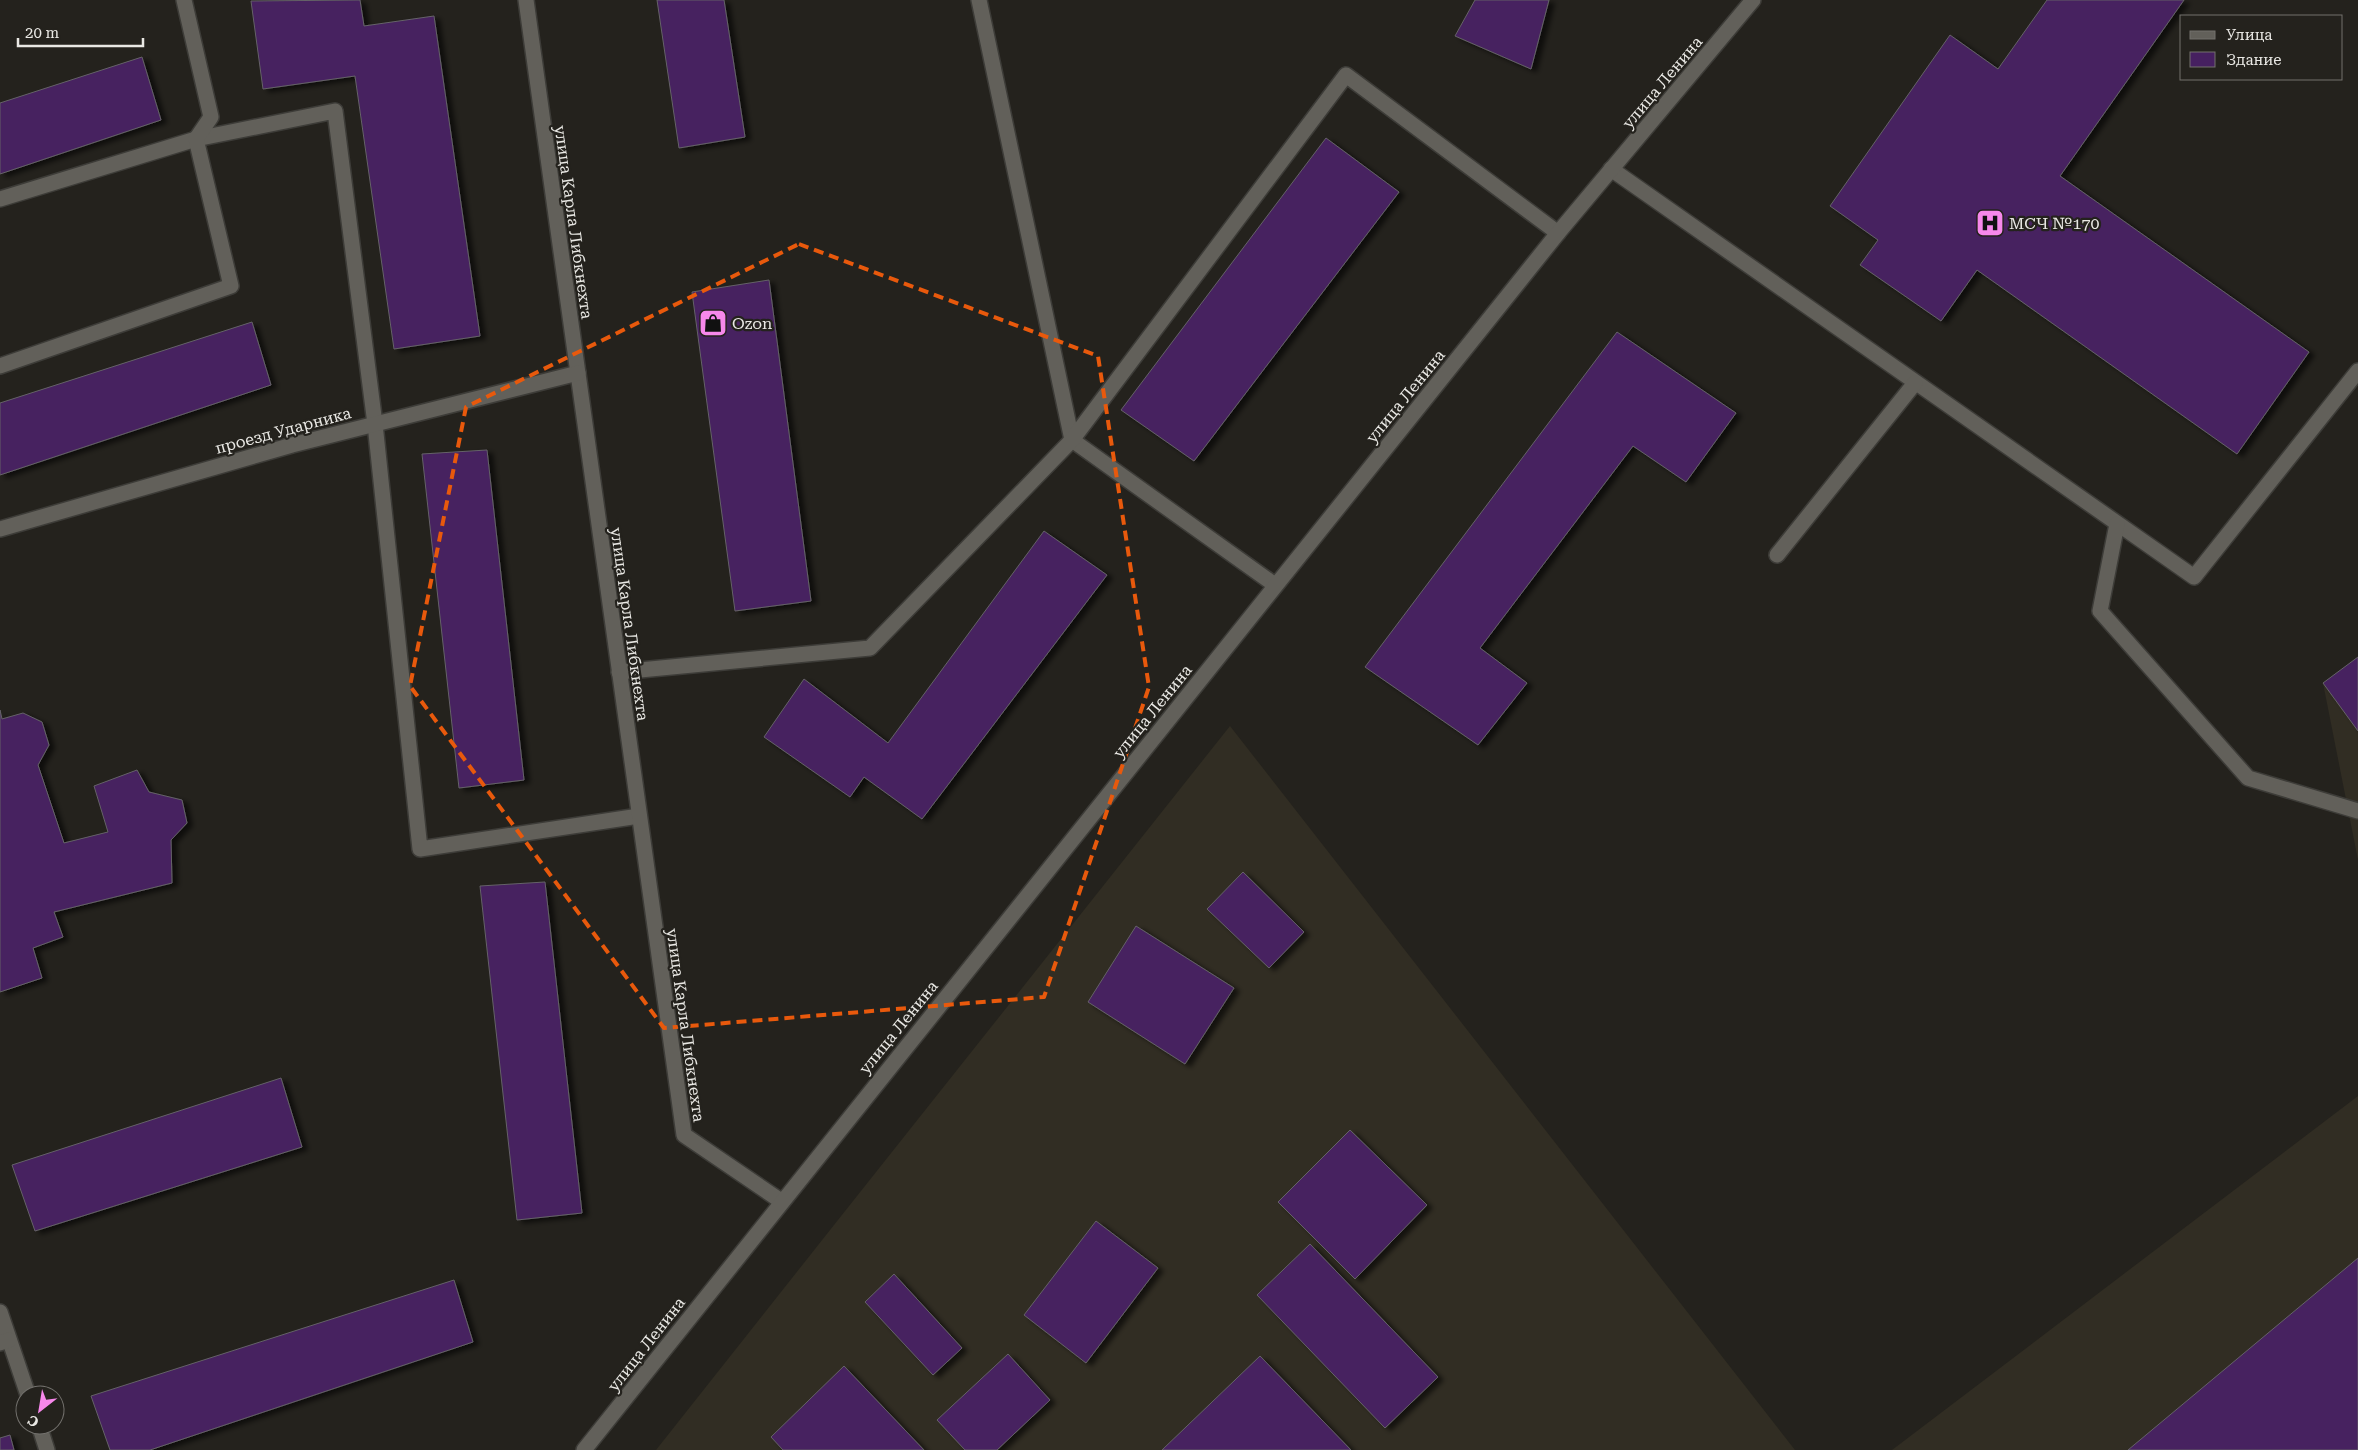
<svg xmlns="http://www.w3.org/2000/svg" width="2358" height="1450" viewBox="0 0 2358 1450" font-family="'Roboto Serif',serif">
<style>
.built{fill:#312d23}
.building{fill:#462060;stroke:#656268;filter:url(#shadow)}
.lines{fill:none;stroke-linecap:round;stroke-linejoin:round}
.lane-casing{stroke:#3d3c38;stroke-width:18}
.street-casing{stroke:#3d3c38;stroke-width:18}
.lane{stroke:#62605a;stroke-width:15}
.street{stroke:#62605a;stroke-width:15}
.marked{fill:none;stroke:#e8590c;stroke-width:4;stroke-dasharray:10 6;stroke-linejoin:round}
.labels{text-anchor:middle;stroke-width:4.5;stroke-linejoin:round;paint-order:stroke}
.street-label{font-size:16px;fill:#e9e8e4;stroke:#24221d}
.poi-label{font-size:16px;fill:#e9e8e4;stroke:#24221d;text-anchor:start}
</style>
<defs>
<filter id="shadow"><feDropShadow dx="5.5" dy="3" stdDeviation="2.5" flood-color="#0009"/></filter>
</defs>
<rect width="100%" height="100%" fill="#24221d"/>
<g class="built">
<polygon points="2358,657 2358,860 2323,683"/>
<polygon points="1230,726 1795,1450 656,1450 834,1225"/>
<polygon points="2358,1096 2358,1450 1892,1450"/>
</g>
<g class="building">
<polygon points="360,0 364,26 434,16 480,336 394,349 355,76 263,89 251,1"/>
<polygon points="657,0 724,0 745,137 679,148"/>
<polygon points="1475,0 1549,0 1531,69 1455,36"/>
<polygon points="2047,0 2184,0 2060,176 2309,352 2237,454 1977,270 1941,321 1860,265 1878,240 1830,206 1950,35 1998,69"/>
<polygon points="142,57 161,120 0,174 0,103"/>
<polygon points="1326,138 1399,192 1194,461 1121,410"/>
<polygon points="769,280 811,601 735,611 692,292"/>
<polygon points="252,322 271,385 0,475 0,403"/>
<polygon points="1617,332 1736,413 1686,482 1633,446 1480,648 1527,683 1478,745 1365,667"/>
<polygon points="487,450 524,780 459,788 422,454"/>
<polygon points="1044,531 1107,575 922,819 864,777 850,797 764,737 804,679 888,743"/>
<polygon points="2358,657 2358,731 2323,683"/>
<polygon points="0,710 2,719 23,713 42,722 49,745 38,765 64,843 108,832 94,786 137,770 149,792 182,800 187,823 171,840 172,883 54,912 63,937 33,948 42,978 0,992"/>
<polygon points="1243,872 1304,932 1269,968 1207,909"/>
<polygon points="545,882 582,1213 517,1220 480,886"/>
<polygon points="1136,926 1234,988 1185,1064 1088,1002"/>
<polygon points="281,1078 302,1147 35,1231 12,1165"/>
<polygon points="1350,1130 1427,1205 1355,1279 1278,1202"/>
<polygon points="1096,1221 1158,1268 1086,1363 1024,1315"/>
<polygon points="1310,1244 1438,1377 1385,1428 1257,1295"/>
<polygon points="2358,1258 2358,1450 2128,1450"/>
<polygon points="894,1274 962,1348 933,1375 865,1302"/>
<polygon points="454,1280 473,1342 150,1450 110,1450 91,1396"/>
<polygon points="1008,1354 1050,1400 997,1450 965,1450 937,1420"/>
<polygon points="1260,1356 1351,1450 1162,1450"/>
<polygon points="844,1366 924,1450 783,1450 771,1437"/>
<polygon points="10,1435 14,1450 0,1450 0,1438"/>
</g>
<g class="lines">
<defs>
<g id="lane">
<polyline points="979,0 1072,440 1275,585"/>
<polyline points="1611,169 2194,577 2358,371"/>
<polyline points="0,199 196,139 335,111 375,424 420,849 639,816"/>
<polyline points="0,366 231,286 196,139 211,117 184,0"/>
<polyline points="2117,524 2100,611 2248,778 2358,811"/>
<polyline points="1777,555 1915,383"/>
<polyline points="619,672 870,648 1072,440 1346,75 1558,233"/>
<polyline points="0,1312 28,1395"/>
<polyline points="39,1425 47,1450"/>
</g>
<g id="street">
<polyline points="526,0 684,1135 781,1201"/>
<polyline points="0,529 292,445 578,373"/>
<polyline points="0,1343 9,1340"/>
<polyline points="584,1450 1558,233 1753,0"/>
</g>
</defs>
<use href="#lane" class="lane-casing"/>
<use href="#street" class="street-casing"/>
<use href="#lane" class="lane"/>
<use href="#street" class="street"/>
</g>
<path class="marked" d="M 799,244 L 1098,356 L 1149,687 L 1044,997 L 664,1028 L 410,686 L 466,407 Z"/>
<defs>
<symbol id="hospital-square" viewBox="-11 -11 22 22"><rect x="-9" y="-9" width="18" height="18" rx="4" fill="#f788eb" stroke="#24221d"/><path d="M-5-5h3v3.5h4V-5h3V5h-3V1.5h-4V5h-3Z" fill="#111"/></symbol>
<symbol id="shop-square" viewBox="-11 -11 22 22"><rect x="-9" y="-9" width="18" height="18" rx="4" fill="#f788eb" stroke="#24221d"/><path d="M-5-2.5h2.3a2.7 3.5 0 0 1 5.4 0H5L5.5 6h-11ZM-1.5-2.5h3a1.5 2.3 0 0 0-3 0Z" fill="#111"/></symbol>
</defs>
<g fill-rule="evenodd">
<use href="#hospital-square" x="1974" y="207" width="32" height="32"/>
<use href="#shop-square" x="697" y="307" width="32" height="32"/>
</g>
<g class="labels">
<g class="street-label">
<text transform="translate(1662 82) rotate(-50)" y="6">улица Ленина</text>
<text transform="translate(574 222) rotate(82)" y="6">улица Карла Либкнехта</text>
<text transform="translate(1405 396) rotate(-51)" y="6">улица Ленина</text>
<text transform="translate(283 430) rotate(-15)" y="6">проезд Ударника</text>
<text transform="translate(630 624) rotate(82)" y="6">улица Карла Либкнехта</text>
<text transform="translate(1152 711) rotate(-51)" y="6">улица Ленина</text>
<text transform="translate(686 1025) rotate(82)" y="6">улица Карла Либкнехта</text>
<text transform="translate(898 1027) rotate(-51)" y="6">улица Ленина</text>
<text transform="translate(646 1344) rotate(-52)" y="6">улица Ленина</text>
</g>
<g class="poi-label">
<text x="2009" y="229">МСЧ №170</text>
<text x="732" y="329">Ozon</text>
</g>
</g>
<rect x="2180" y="15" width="162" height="65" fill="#24221d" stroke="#73716d"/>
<rect x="2190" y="31" width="25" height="8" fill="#62605a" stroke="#73716d"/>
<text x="2226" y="40" font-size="15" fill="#e9e8e4">Улица</text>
<rect x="2190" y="52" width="25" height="15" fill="#462060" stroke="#73716d"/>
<text x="2226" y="65" font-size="15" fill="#e9e8e4">Здание</text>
<g transform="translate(40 1410) rotate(211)"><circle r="24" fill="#24221d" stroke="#73716d"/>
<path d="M0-4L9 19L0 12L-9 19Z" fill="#f788eb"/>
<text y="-8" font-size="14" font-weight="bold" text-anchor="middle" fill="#e9e8e4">С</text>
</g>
<path d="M18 38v8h125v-8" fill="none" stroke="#e9e8e4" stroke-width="2.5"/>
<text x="25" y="38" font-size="15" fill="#e9e8e4" stroke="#24221d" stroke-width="4" paint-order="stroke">20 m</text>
</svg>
